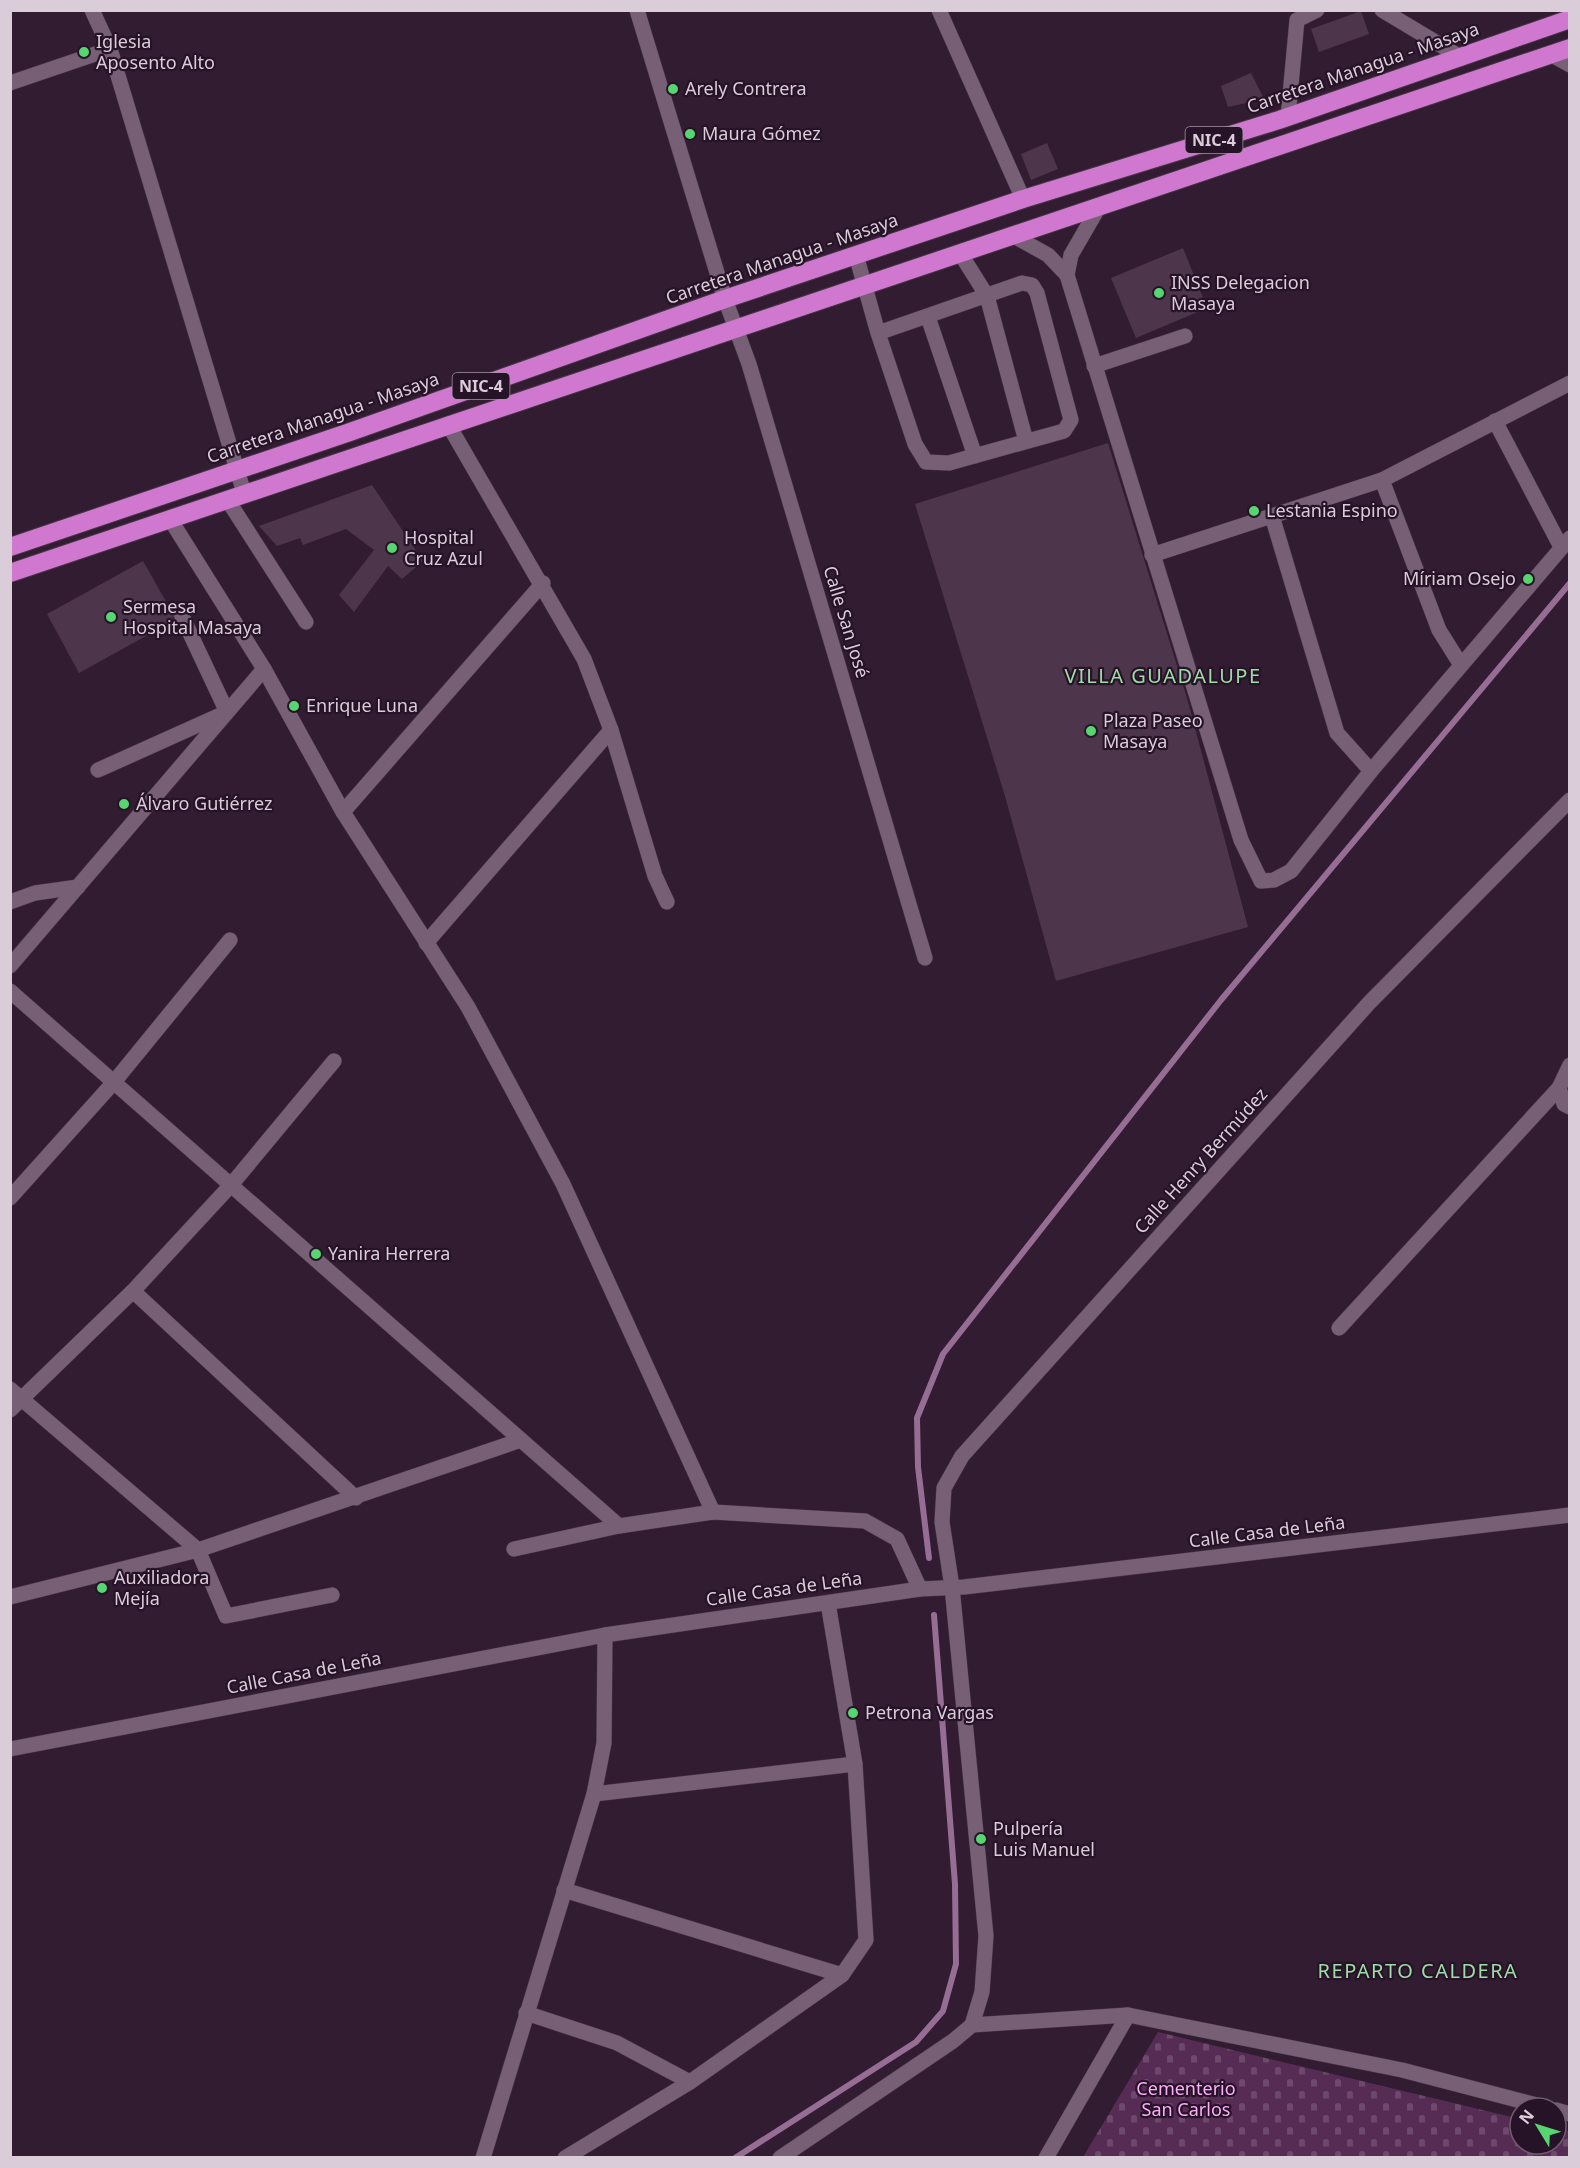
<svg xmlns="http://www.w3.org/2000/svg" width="1580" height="2168" viewBox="0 0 1580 2168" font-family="'Noto Sans',sans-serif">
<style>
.cemetery{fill:url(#cemetery-stones)}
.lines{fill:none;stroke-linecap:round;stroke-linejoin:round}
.stream{stroke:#956d95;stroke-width:6}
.building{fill:#4d364c}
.minor-casing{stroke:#473646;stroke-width:16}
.highway-casing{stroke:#473646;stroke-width:20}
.minor{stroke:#775f76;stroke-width:15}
.highway{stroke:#d078cf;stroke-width:18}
.poi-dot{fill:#57d570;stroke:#271327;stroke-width:2}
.labels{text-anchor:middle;stroke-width:4.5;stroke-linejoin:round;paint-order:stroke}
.shield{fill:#271327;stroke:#a494a4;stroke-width:1.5}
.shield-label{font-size:16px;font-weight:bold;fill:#daccd9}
.poi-label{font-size:18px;fill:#daccd9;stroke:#271327;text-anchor:start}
.street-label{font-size:18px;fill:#daccd9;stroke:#271327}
.park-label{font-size:18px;fill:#fbadf9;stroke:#271327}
.neighbourhood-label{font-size:20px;letter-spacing:1.5px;fill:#9ddca4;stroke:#271327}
</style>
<defs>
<pattern id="cemetery-stones" width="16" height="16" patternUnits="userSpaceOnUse" patternTransform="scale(1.5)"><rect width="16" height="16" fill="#562c55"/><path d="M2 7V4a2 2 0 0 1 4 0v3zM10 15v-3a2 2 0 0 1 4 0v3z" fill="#6e496d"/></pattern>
</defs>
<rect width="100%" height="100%" fill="#311c31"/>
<polygon class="cemetery" points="1158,2032 1520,2119 1520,2144 1556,2144 1556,2127 1569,2131 1569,2157 1083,2157"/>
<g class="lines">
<g class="stream">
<polyline points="929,1558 918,1467 917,1418 943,1354 1221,1000 1570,583"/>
<polyline points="735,2158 916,2042 943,2011 956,1964 955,1884 934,1615"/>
</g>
</g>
<g class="building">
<polygon points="1361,11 1369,34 1319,52 1311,29"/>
<polygon points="1251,73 1264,99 1228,107 1221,86"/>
<polygon points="1047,143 1058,169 1031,180 1021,154"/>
<polygon points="1183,248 1207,308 1136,338 1111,278"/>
<polygon points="1108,443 1187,698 1248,927 1056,981 1005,796 915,504"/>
<polygon points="372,485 423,561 402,579 388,566 354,612 339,595 374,550 346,529 303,545 300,538 277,546 259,526"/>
<polygon points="143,561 172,612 173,621 79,673 47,614"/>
</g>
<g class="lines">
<defs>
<g id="minor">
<polyline points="92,10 110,49 244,493"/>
<polyline points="637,10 725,299 749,364 925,958"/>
<polyline points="939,10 1023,199"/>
<polyline points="1382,10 1462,58"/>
<polyline points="1550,54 1570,65"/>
<polyline points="10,83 110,49"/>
<polyline points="1288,117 1297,20 1317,10"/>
<polyline points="1012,235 1048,255 1067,275 1241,840 1261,881 1274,880 1291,871 1371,771 1570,538"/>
<polyline points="960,253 987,296 1026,441"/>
<polyline points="856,255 878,333 915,444 926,462 949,463 1064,431 1071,420 1037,293 1032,285 1022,283 878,333"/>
<polyline points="1067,275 1071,255 1100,205"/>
<polyline points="928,317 975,456"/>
<polyline points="1094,366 1185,336"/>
<polyline points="1495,421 1561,547"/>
<polyline points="448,424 584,659 611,730 655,876 667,902"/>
<polyline points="1382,480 1439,630 1461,665"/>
<polyline points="227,499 306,622"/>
<polyline points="1272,516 1337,733 1371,771"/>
<polyline points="170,519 264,669 343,812 468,1007 563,1184 713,1512"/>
<polyline points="1152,555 1382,480 1570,383"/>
<polyline points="98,770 227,712 181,614"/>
<polyline points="343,812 543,583"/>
<polyline points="10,902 35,893 78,887"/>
<polyline points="426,943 611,730"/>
<polyline points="10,966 264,669"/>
<polyline points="10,991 619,1526"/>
<polyline points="1570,1065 1559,1088 1564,1104 1570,1107"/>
<polyline points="10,1198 114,1082 230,940"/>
<polyline points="133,1291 356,1498"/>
<polyline points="1339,1328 1559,1088"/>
<polyline points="10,1389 198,1550 226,1616 332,1595"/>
<polyline points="10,1410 133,1291 231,1185 334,1061"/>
<polyline points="514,1549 619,1526 713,1512 865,1521 897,1539 920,1589"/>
<polyline points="10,1597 198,1550 521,1440"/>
<polyline points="10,1749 605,1635 920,1589 964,1587 1570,1515"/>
<polyline points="594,1794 855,1764"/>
<polyline points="564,1890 842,1975"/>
<polyline points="526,2013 617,2043 690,2082"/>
<polyline points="1128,2015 1402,2070 1548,2108"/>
<polyline points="972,2025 1128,2015 1046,2158"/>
<polyline points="1556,2110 1570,2114"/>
<polyline points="483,2158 594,1794 604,1743 605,1635"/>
<polyline points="565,2158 690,2082 842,1975 866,1940 855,1764 828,1603"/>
<polyline points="780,2158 953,2041 972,2025 982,1992 986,1936 952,1587 942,1522 944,1488 962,1456 1369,1003 1570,800"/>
</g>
<g id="highway">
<polyline points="10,547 350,432 725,299 1023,199 1279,120 1570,19"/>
<polyline points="10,573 1570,48"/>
</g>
</defs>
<use href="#minor" class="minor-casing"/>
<use href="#highway" class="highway-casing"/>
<use href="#minor" class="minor"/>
<use href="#highway" class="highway"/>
</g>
<g class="poi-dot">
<circle cx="84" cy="52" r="6"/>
<circle cx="673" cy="89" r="6"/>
<circle cx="690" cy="134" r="6"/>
<circle cx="1159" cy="293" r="6"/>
<circle cx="1254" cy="511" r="6"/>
<circle cx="392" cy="548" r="6"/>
<circle cx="1528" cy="579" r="6"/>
<circle cx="111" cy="617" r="6"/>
<circle cx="294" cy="706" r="6"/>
<circle cx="1091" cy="731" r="6"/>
<circle cx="124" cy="804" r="6"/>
<circle cx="316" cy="1254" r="6"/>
<circle cx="102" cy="1588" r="6"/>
<circle cx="853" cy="1713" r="6"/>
<circle cx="981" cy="1839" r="6"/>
</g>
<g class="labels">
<g class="shield">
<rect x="1185.5" y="127" width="57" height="26" rx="4.5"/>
<rect x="452.5" y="373" width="57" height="26" rx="4.5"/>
</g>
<g class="shield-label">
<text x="1214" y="146">NIC-4</text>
<text x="481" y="392">NIC-4</text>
</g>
<g class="poi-label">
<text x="96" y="48">Iglesia<tspan x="96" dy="21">Aposento Alto</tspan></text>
<text x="685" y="95">Arely Contrera</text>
<text x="702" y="140">Maura Gómez</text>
<text x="1171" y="289">INSS Delegacion<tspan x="1171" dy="21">Masaya</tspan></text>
<text x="1266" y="517">Lestania Espino</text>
<text x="404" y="544">Hospital<tspan x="404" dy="21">Cruz Azul</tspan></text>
<text x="1516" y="585" text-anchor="end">Míriam Osejo</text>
<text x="123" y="613">Sermesa<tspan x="123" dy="21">Hospital Masaya</tspan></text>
<text x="306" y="712">Enrique Luna</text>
<text x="1103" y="727">Plaza Paseo<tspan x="1103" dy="21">Masaya</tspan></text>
<text x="136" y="810">Álvaro Gutiérrez</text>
<text x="328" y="1260">Yanira Herrera</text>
<text x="114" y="1584">Auxiliadora<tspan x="114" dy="21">Mejía</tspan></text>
<text x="865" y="1719">Petrona Vargas</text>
<text x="993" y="1835">Pulpería<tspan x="993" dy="21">Luis Manuel</tspan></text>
</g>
<g class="street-label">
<text transform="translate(1363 68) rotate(-19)" y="6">Carretera Managua - Masaya</text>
<text transform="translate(782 259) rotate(-19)" y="6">Carretera Managua - Masaya</text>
<text transform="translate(323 418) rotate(-19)" y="6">Carretera Managua - Masaya</text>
<text transform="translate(846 622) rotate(73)" y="6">Calle San José</text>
<text transform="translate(1201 1161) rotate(-48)" y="6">Calle Henry Bermúdez</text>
<text transform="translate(1267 1532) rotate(-7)" y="6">Calle Casa de Leña</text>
<text transform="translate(784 1589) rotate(-8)" y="6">Calle Casa de Leña</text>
<text transform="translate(304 1673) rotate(-11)" y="6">Calle Casa de Leña</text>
</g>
<g class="park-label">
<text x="1186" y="2095">Cementerio<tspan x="1186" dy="21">San Carlos</tspan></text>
</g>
<g class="neighbourhood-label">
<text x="1163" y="683">VILLA GUADALUPE</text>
<text x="1418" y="1978">REPARTO CALDERA</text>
</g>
</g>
<rect width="1580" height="2168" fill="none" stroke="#daccd9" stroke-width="24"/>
<g transform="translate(1538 2126) rotate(308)"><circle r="28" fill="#271327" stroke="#6f5d6e" stroke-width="1.5"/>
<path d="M0-4.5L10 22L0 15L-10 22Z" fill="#57d570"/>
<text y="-9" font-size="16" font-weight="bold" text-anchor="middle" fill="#daccd9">N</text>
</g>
</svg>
